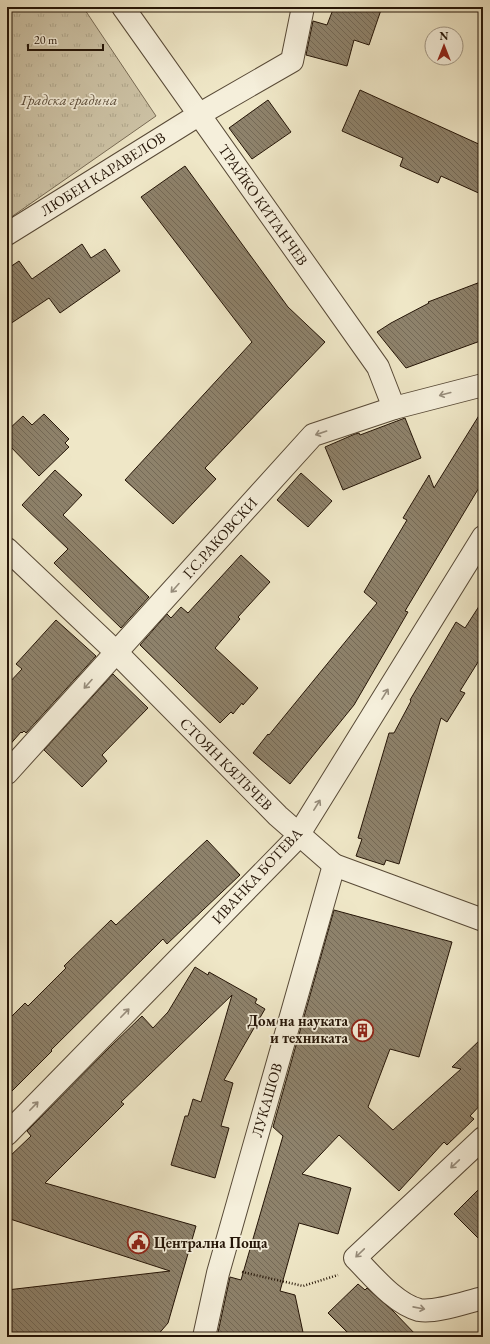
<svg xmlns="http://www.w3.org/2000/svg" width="490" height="1344" viewBox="0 0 490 1344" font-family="'EB Garamond',serif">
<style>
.park{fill:url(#park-tufts);stroke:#796c56}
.building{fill:url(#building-back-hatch);stroke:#251507}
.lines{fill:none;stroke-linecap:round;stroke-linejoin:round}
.street-casing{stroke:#584a37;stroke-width:24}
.path{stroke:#251507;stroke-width:2.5;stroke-dasharray:1 2;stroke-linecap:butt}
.street{stroke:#f5efdb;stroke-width:22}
.oneway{stroke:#978d7c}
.labels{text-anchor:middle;stroke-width:3.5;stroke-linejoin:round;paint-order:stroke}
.park-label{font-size:15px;font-style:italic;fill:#60523f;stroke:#f5efdb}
.street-label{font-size:15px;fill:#251507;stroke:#f5efdb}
.poi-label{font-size:15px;font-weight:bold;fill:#251507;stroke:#f5efdb;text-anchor:end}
</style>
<defs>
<pattern id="park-tufts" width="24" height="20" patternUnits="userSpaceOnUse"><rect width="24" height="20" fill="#cdc3a6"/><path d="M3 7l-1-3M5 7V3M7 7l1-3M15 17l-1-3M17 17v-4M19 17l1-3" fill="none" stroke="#b0a78d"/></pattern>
<pattern id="building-back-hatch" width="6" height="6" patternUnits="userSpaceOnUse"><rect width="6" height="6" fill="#8e826b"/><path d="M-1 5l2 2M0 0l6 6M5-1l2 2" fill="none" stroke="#746956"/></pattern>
</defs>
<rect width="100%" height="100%" fill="#efe7c7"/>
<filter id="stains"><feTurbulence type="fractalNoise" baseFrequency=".005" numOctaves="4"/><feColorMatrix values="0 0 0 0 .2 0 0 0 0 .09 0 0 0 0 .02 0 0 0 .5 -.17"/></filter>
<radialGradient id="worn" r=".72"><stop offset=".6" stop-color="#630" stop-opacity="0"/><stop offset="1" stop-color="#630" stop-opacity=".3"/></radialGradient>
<polygon class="park" points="7,7 83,7 156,116 7,220"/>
<g class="building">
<polygon points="334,7 382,7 369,45 354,40 347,66 306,55 313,21 327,25"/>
<polygon points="360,90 483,146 483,195 441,176 438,183 400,166 403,158 342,131"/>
<polygon points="268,100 291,132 252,159 229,128"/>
<polygon points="185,166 288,307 325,342 205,468 216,479 173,524 125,480 252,342 141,197"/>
<polygon points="82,244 91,258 105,249 120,271 60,313 49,298 7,326 7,269 19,261 32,279"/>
<polygon points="483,281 483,340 406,368 377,332 391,323 429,303 428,302"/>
<polygon points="483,409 483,481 405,611 408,612 354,705 290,784 253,753 268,734 269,735 377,603 364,592 407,520 403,518 429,475 434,488"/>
<polygon points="44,414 69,439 65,443 69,447 39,476 7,443 7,431 23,416 32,425"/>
<polygon points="405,418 421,458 343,490 325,447 355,434 359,433 360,435"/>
<polygon points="55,470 82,495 63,515 149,597 121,628 54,563 68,549 22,505"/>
<polygon points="301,473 332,501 308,527 277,500"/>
<polygon points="241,555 270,582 238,617 240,619 215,648 258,688 243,705 242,703 233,714 231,712 220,723 140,645 167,614 171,618 181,607 188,613"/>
<polygon points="483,600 483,654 460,691 465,693 447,722 441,718 399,864 386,860 384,865 356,856 362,839 358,838 389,733 394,733 411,701 410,700 456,622 465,628"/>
<polygon points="56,620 96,656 26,733 24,731 22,733 21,732 7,748 7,685 22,669 16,664"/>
<polygon points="113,674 148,708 102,755 107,761 82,787 44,750"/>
<polygon points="207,840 240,875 167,944 163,939 51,1050 52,1051 7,1096 7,1021 25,1003 28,1006 66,968 64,966 111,920 116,925"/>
<polygon points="334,910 452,942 419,1057 390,1049 368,1107 393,1130 461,1069 452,1067 483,1037 483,1102 470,1116 474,1119 447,1145 444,1142 399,1191 339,1135 302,1174 351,1188 338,1234 299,1223 280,1291 295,1295 304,1337 217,1337 230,1277 241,1280 283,1136 273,1127"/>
<polygon points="195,967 208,975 209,972 257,999 255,1003 265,1009 224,1080 233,1083 221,1126 229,1128 215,1178 171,1165 185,1116 188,1116 193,1099 201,1102 232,995 121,1102 124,1104 45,1183 196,1226 168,1323 156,1337 7,1337 7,1290 170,1271 7,1218 7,1159 31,1136 27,1131 111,1046 142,1016 153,1028 168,1012"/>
<polygon points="483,1185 483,1243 454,1214"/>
<polygon points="358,1284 365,1290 367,1288 393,1311 418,1337 352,1337 328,1313"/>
</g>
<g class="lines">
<defs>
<g id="street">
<polyline points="123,7 378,367 394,408"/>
<polyline points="7,234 200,114 292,61 303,7"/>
<polyline points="7,549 116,652 278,816 334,865 483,920"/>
<polyline points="7,773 313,435 394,408 483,385"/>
<polyline points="7,1134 292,843 299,834 483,537"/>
<path d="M 483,1138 L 355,1258 C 372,1275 395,1304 419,1310 C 436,1313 466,1302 483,1298"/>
<polyline points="204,1337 218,1273 334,865"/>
</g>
</defs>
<use href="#street" class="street-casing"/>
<polyline class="path" points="242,1272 303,1286 338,1275"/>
<use href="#street" class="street"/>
</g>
<defs><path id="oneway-shaft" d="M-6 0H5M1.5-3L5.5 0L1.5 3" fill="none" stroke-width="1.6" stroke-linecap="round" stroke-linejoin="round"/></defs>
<g class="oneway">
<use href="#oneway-shaft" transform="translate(445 394) rotate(165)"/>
<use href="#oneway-shaft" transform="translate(321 433) rotate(161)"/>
<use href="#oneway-shaft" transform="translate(175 588) rotate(132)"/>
<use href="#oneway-shaft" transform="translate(88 684) rotate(132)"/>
<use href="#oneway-shaft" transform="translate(385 694) rotate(-58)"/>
<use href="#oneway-shaft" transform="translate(317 805) rotate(-58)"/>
<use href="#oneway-shaft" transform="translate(125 1013) rotate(-46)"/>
<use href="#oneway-shaft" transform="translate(34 1106) rotate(-46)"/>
<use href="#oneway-shaft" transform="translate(455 1164) rotate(137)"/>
<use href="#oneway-shaft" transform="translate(360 1253) rotate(136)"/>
<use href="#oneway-shaft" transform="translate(419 1308) rotate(11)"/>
</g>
<defs>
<symbol id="building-ring" viewBox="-11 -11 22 22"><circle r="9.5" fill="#f5efdb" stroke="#8f2418" stroke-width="1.5"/><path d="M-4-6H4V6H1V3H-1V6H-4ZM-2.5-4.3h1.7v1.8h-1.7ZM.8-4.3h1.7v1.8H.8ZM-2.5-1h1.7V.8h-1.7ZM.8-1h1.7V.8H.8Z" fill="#8f2418"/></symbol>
<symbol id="civic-ring" viewBox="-11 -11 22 22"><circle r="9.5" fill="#f5efdb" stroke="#8f2418" stroke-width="1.5"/><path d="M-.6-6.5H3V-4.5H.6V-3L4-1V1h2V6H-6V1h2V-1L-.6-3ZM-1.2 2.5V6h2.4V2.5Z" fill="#8f2418"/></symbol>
</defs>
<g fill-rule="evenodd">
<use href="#building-ring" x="350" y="1018" width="25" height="25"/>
<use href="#civic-ring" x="126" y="1230" width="25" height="25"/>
</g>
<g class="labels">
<g class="park-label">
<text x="69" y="105">Градска градина</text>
</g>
<g class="street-label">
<text transform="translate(103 174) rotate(-32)" y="5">ЛЮБЕН КАРАВЕЛОВ</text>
<text transform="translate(263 205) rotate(55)" y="5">ТРАЙКО КИТАНЧЕВ</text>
<text transform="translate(220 538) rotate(-48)" y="5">Г.С.РАКОВСКИ</text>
<text transform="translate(226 764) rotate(45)" y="5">СТОЯН КЯЛЪЧЕВ</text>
<text transform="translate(257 876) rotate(-47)" y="5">ИВАНКА БОТЕВА</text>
<text transform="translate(267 1100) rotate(-74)" y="5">ЛУКАШОВ</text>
</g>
<g class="poi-label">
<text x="348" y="1026">Дом на науката<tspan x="348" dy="17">и техниката</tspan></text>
<text x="154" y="1248" text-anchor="start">Централна Поща</text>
</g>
</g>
<rect width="490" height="1344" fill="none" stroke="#efe7c7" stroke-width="24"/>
<rect x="8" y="8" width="474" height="1328" fill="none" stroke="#251507" stroke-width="2"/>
<rect x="12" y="12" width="466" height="1320" fill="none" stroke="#251507"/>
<g transform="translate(444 46)"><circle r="19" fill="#f5efdb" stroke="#a29886"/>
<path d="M0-3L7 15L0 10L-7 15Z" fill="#8f2418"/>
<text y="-6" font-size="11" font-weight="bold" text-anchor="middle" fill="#251507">N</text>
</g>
<path d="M28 44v6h75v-6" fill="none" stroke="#251507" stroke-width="2"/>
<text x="34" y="44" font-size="12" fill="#251507" stroke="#f5efdb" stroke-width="3" paint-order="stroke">20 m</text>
<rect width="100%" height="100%" filter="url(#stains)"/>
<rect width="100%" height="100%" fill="url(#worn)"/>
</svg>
